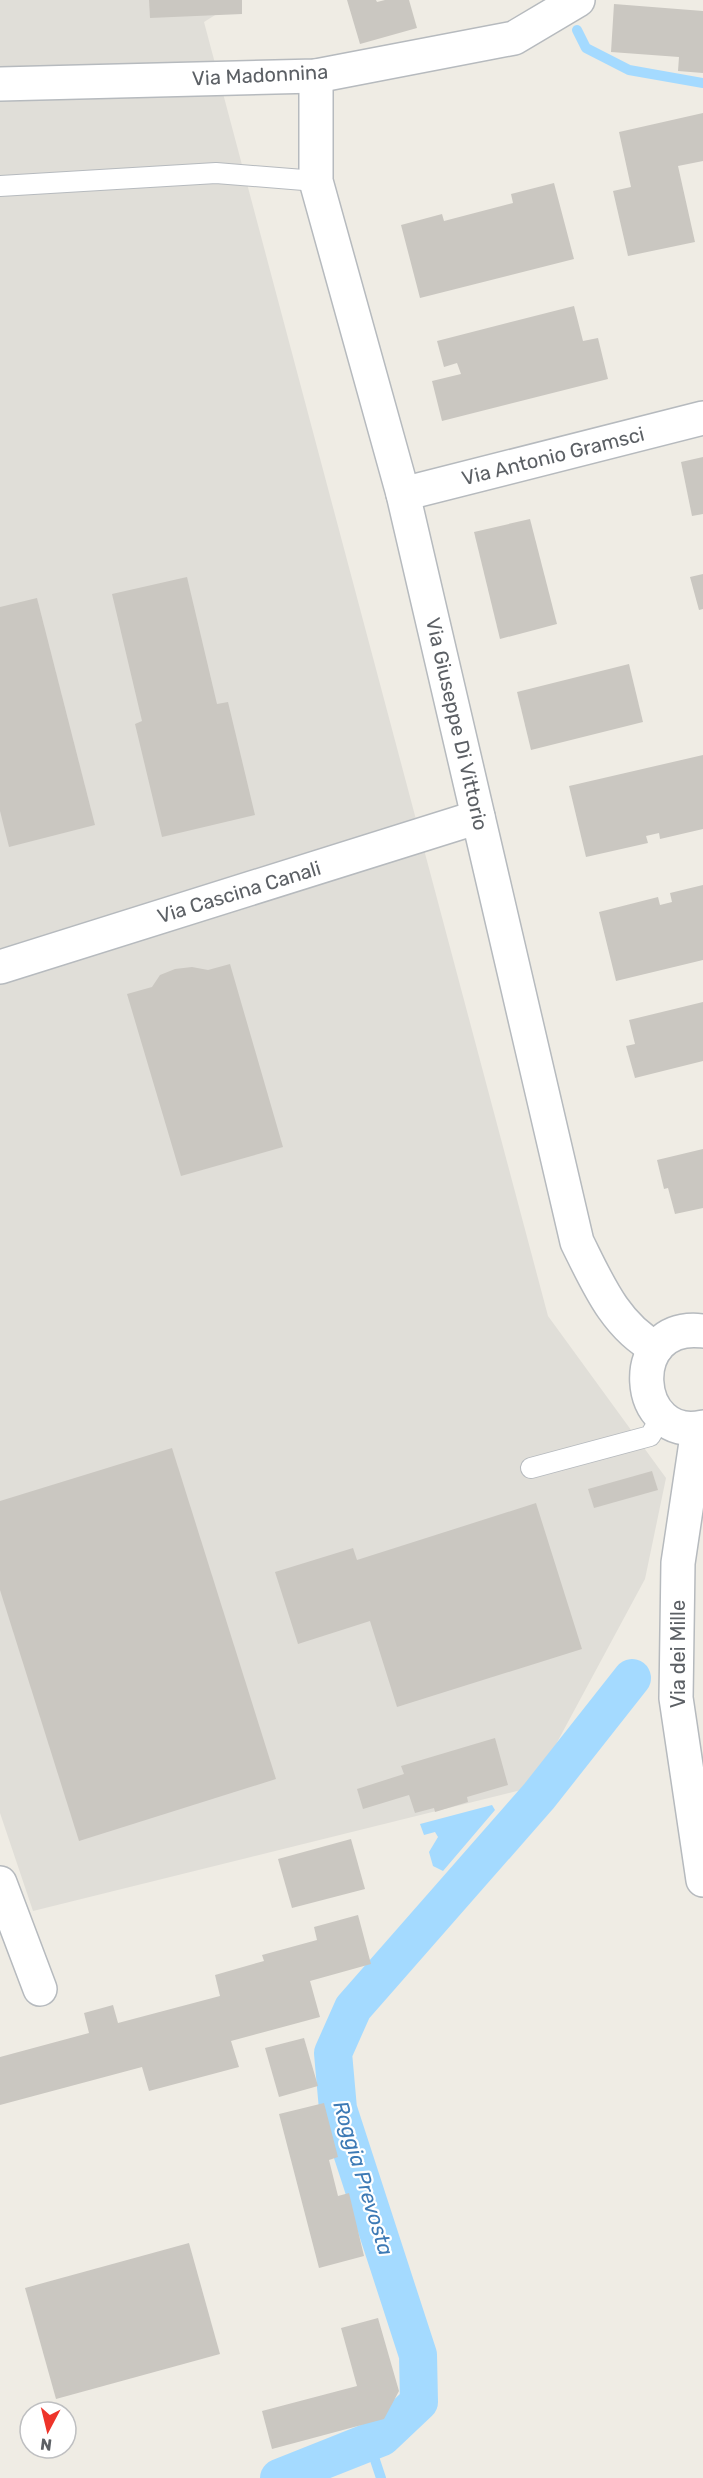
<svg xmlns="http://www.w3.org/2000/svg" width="703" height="2478" viewBox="0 0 703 2478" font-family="Rubik,sans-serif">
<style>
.industrial{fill:#e0ded8}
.water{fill:#a4daff}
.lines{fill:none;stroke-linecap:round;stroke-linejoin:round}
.stream{stroke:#a4daff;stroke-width:10}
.canal{stroke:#a4daff;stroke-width:38}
.building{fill:#cac7c1}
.lane-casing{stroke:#b6babe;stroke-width:22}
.street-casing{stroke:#b6babe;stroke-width:36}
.lane{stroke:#fff;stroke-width:20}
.street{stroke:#fff;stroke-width:33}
.labels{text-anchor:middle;stroke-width:4.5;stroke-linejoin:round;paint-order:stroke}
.street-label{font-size:20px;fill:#5c6065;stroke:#fff}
.water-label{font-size:21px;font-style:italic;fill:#3d7ab5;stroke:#fff}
</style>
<rect width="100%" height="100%" fill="#efece4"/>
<polygon class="industrial" points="0,0 239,0 204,22 548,1316 666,1478 645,1579 533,1787 33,1911 0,1813"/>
<polygon class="water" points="492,1805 495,1810 443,1871 433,1866 429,1852 438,1837 435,1832 424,1835 420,1824"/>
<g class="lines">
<g class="stream">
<polyline points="577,30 586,48 629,70 703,83"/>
<polyline points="369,2442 381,2478"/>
</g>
<polyline class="canal" points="279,2478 382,2437 419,2402 418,2355 338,2109 333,2053 353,2008 539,1796 632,1678"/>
</g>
<g class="building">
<polygon points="149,0 242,0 242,14 150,18"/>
<polygon points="347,0 376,0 377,2 385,0 409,0 417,28 360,44"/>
<polygon points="614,4 703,11 703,73 678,71 679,57 611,52"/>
<polygon points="703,113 703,161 678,166 695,242 628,256 613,191 631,187 619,132"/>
<polygon points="554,183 574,259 420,298 401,225 442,214 444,221 513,203 511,194"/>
<polygon points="574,306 583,341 598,338 608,379 442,421 432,381 461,374 457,363 444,367 437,341"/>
<polygon points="703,457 703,514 692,516 681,462"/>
<polygon points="530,519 557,624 500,639 474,532"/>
<polygon points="703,574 703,609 699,610 690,577"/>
<polygon points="187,577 217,704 228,702 255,815 162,837 135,724 142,721 112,594"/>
<polygon points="37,598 95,825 9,847 0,811 0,607"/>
<polygon points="629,664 643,722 531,750 517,692"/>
<polygon points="703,755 703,829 660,839 659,833 646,836 648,843 586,857 569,786"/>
<polygon points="703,885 703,960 616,981 599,912 658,897 660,905 672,902 670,893"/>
<polygon points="230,964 283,1147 181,1176 127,994 152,987 160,975 175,969 192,967 208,970"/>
<polygon points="703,1002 703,1061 635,1078 626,1046 635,1044 629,1020"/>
<polygon points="703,1149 703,1208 675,1214 668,1188 664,1189 657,1160"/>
<polygon points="172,1448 276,1779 79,1841 0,1590 0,1501"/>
<polygon points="652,1471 658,1490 594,1508 588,1489"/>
<polygon points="536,1503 582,1649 397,1707 370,1621 298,1644 275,1572 353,1548 357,1560"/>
<polygon points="495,1738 508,1785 467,1797 468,1802 435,1812 434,1808 415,1813 409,1795 363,1809 357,1789 404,1774 401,1766"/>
<polygon points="351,1839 365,1889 292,1908 278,1859"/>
<polygon points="358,1915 371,1964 310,1981 320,2017 231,2041 239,2067 149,2091 142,2067 0,2105 0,2057 89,2033 84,2013 113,2005 118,2023 220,1996 215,1975 264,1961 262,1955 317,1940 314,1927"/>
<polygon points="304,2038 318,2086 279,2097 265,2048"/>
<polygon points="324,2103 338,2157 329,2160 338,2196 349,2193 364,2256 319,2268 279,2114"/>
<polygon points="189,2243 220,2354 56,2399 25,2288"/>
<polygon points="378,2318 399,2391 384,2419 272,2449 262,2411 357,2386 341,2328"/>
</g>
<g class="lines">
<defs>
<g id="lane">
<polyline points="0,186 216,173 316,181"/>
<polyline points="531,1468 650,1436 662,1416"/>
</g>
<g id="street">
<path d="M 316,76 L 316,181 L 403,494 L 577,1242 C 597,1282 615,1326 656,1348"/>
<polyline points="0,84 316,76 514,38 578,0"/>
<polyline points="403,494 703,418"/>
<polyline points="0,967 478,817"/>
<path d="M 703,1331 C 623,1321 633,1443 703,1427"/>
<polyline points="698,1429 678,1563 676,1698 703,1880"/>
<polyline points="0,1883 40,1989"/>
</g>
</defs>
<use href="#lane" class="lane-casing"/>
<use href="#street" class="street-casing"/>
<use href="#lane" class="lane"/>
<use href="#street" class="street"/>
</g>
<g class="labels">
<g class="street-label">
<text transform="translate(260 75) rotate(-3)" y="7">Via Madonnina</text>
<text transform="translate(553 456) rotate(-14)" y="7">Via Antonio Gramsci</text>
<text transform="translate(457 724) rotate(77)" y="7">Via Giuseppe Di Vittorio</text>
<text transform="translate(239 892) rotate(-17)" y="7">Via Cascina Canali</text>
<text transform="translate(678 1654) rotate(-90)" y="7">Via dei Mille</text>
</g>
<g class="water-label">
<text transform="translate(363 2178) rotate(73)" y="7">Roggia Prevosta</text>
</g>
</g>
<g transform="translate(48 2430) rotate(187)"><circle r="28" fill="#ffffff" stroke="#bebfc1" stroke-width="1.5"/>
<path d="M0-4.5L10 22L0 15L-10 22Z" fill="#ee342a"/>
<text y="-9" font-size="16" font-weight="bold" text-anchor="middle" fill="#5c6065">N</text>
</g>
</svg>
